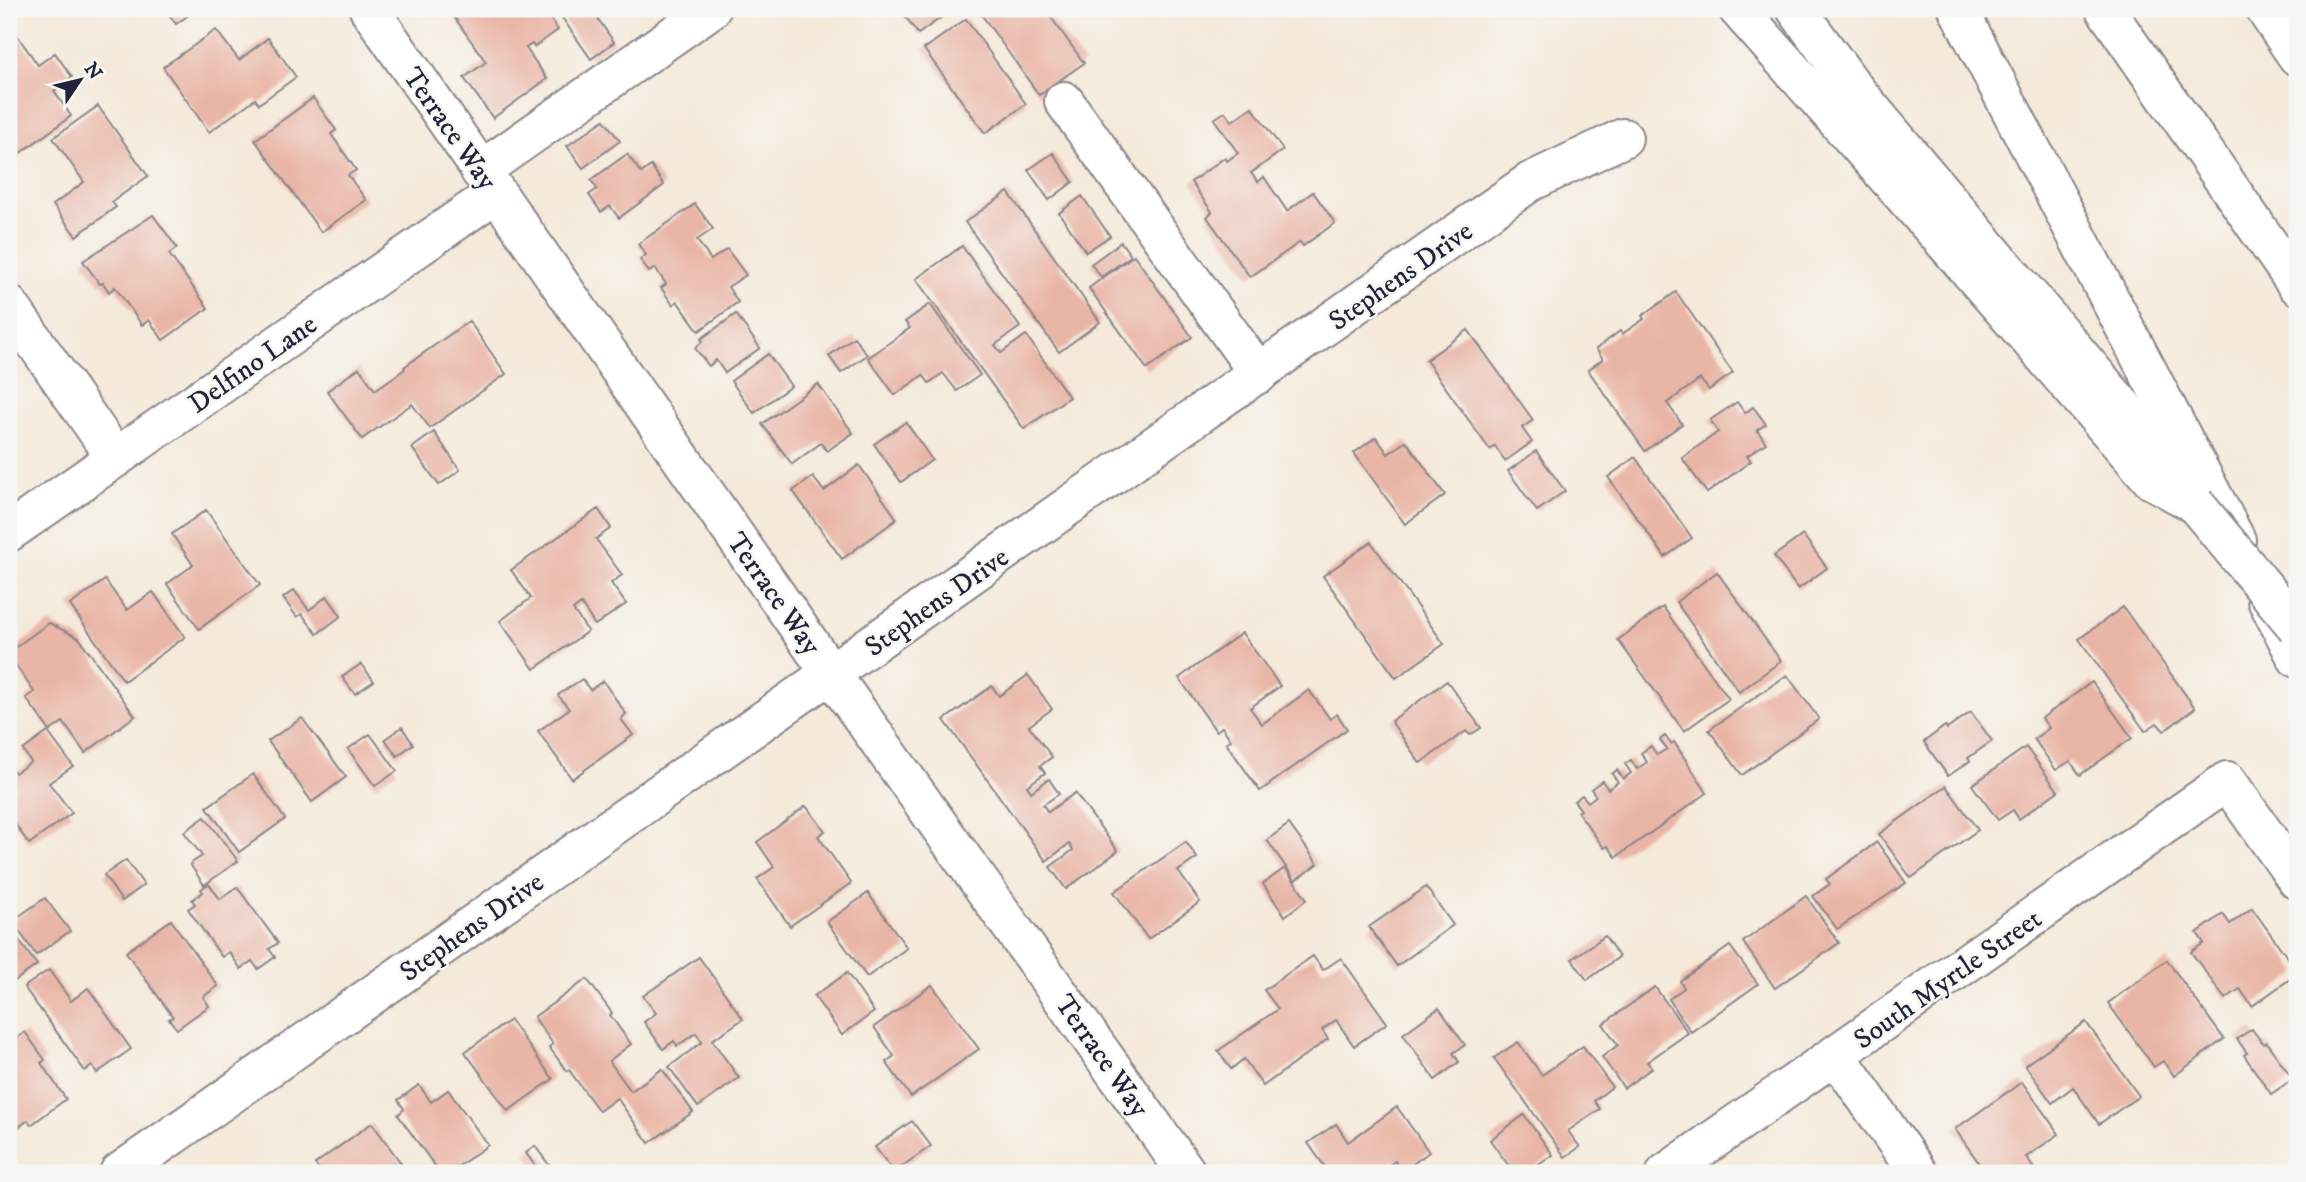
<svg xmlns="http://www.w3.org/2000/svg" width="2306" height="1182" viewBox="0 0 2306 1182" font-family="'IM FELL DW Pica',serif">
<style>
.building{fill:#e9b5a6}
.lines{fill:none;stroke-linecap:round;stroke-linejoin:round}
.minor-casing{stroke:#8c868a;stroke-width:42}
.highway-casing{stroke:#8c868a;stroke-width:42}
.minor{stroke:#fff;stroke-width:38}
.highway{stroke:#fff;stroke-width:38}
.highway-bridge-casing{stroke:#8c868a;stroke-width:42;stroke-linecap:butt}
.highway-bridge{stroke:#fff;stroke-width:38}
.labels{text-anchor:middle;stroke-width:5;stroke-linejoin:round;paint-order:stroke}
.street-label{font-size:28px;fill:#22223b;stroke:#f6f6f2}
</style>
<rect width="100%" height="100%" fill="#f6f6f2"/>
<filter id="ink" filterUnits="userSpaceOnUse"><feTurbulence type="fractalNoise" baseFrequency=".0143" numOctaves="2"/><feDisplacementMap in="SourceGraphic" scale="14" xChannelSelector="R" yChannelSelector="G"/><feConvolveMatrix kernelMatrix="1 2 1 2 8 2 1 2 1" color-interpolation-filters="sRGB"/></filter>
<filter id="wash" filterUnits="userSpaceOnUse"><feTurbulence type="fractalNoise" baseFrequency=".00686" numOctaves="4" result="noise"/><feDisplacementMap in="SourceGraphic" scale="28" xChannelSelector="R" yChannelSelector="G"/><feGaussianBlur stdDeviation="1.57" result="paint"/><feColorMatrix in="noise" values="0 0 0 0 0 0 0 0 0 0 0 0 0 0 0 0 0 1.4 0 .05"/><feComposite in="paint" operator="in"/></filter>
<g filter="url(#wash)">
<rect width="100%" height="100%" fill="#f5e9d9"/>
<g id="blocks">
<g class="building">
<polygon points="165,9 197,9 176,24"/>
<polygon points="459,9 543,9 558,30 534,47 532,44 526,48 547,79 493,118 464,78 486,62 452,14"/>
<polygon points="556,9 591,9 614,42 591,59"/>
<polygon points="900,9 953,9 918,34"/>
<polygon points="988,9 1045,9 1084,63 1039,95 981,14"/>
<polygon points="966,19 1026,104 985,133 924,49"/>
<polygon points="9,24 38,65 55,53 72,77 54,91 71,116 15,157 9,148"/>
<polygon points="216,30 239,60 268,38 296,77 259,104 255,99 209,132 163,67"/>
<polygon points="313,98 336,130 331,134 356,170 348,175 366,200 321,232 255,140"/>
<polygon points="98,106 148,176 112,202 116,207 76,236 53,205 84,182 53,138"/>
<polygon points="1252,107 1283,150 1251,173 1258,182 1264,177 1287,211 1313,192 1335,223 1303,246 1300,242 1250,277 1207,217 1212,212 1191,182 1224,158 1227,161 1238,153 1214,119 1225,112 1232,121"/>
<polygon points="604,120 620,141 583,168 567,146"/>
<polygon points="1053,153 1073,182 1049,200 1028,170"/>
<polygon points="627,154 641,173 651,166 664,185 619,218 610,206 601,212 589,195 597,189 591,180"/>
<polygon points="1008,192 1100,322 1059,352 965,222"/>
<polygon points="1082,196 1110,236 1086,252 1059,213"/>
<polygon points="695,204 713,229 697,240 711,260 727,249 746,275 728,287 738,302 699,331 677,301 673,305 661,288 666,284 655,268 649,272 640,259 646,255 638,244"/>
<polygon points="153,215 177,248 169,254 208,308 163,340 149,320 142,325 115,287 109,292 103,283 100,284 83,261"/>
<polygon points="1121,242 1131,256 1101,277 1091,264"/>
<polygon points="962,246 1020,327 995,345 1001,353 1026,335 1069,397 1024,429 916,279"/>
<polygon points="1134,255 1192,337 1147,369 1089,288"/>
<polygon points="1676,292 1733,373 1709,390 1700,379 1667,403 1682,424 1645,451 1588,370 1603,359 1596,349 1620,331 1622,334 1644,319 1642,316"/>
<polygon points="930,304 980,375 957,391 943,373 929,383 923,375 895,395 868,358 910,328 905,322"/>
<polygon points="736,314 760,348 725,373 716,360 709,366 695,348 703,341 701,339"/>
<polygon points="469,321 506,374 430,428 412,404 362,439 327,391 359,368 375,390 405,369 404,367"/>
<polygon points="1468,330 1533,420 1522,428 1532,442 1505,461 1495,446 1490,450 1426,360"/>
<polygon points="854,337 867,355 841,373 829,356"/>
<polygon points="768,354 791,386 754,413 731,381"/>
<polygon points="818,384 853,433 827,451 821,443 792,464 762,424"/>
<polygon points="1737,402 1745,413 1753,407 1766,424 1757,430 1766,443 1747,456 1751,461 1707,493 1682,458 1718,432 1710,420"/>
<polygon points="906,422 932,460 901,482 874,444"/>
<polygon points="434,432 460,470 439,485 412,448"/>
<polygon points="1376,437 1388,454 1406,441 1445,495 1405,524 1354,453"/>
<polygon points="1536,451 1565,491 1537,511 1508,471"/>
<polygon points="1635,457 1692,538 1665,557 1608,477"/>
<polygon points="859,465 897,519 842,559 793,491 813,477 824,491"/>
<polygon points="598,509 611,528 596,539 622,575 611,583 626,604 595,625 581,604 573,610 588,631 534,669 500,621 531,598 511,570"/>
<polygon points="206,510 260,585 199,629 167,584 193,565 172,534"/>
<polygon points="1803,535 1827,568 1798,589 1774,556"/>
<polygon points="1371,542 1444,644 1396,678 1323,576"/>
<polygon points="1717,572 1781,661 1739,692 1676,602"/>
<polygon points="105,580 127,610 153,592 185,637 124,681 70,605"/>
<polygon points="294,590 309,610 327,596 341,616 317,634 302,614 297,617 283,598"/>
<polygon points="1663,607 1729,699 1684,731 1618,640"/>
<polygon points="2123,607 2195,708 2164,731 2157,723 2145,731 2079,639"/>
<polygon points="49,623 79,638 135,716 85,753 63,722 50,731 26,698 34,692 9,655 9,652"/>
<polygon points="1242,633 1280,686 1250,708 1262,724 1309,690 1330,719 1337,714 1347,729 1260,791 1226,743 1231,740 1222,727 1216,731 1179,678"/>
<polygon points="361,664 374,681 355,694 342,677"/>
<polygon points="1028,675 1052,709 1029,726 1052,757 1040,766 1045,773 1027,786 1031,792 1049,779 1059,794 1043,805 1048,812 1075,793 1118,851 1066,889 1050,867 1073,850 1069,844 1046,861 944,720 992,686 999,696"/>
<polygon points="1787,675 1819,719 1742,775 1709,730"/>
<polygon points="582,679 590,690 603,681 626,714 621,719 633,735 572,779 538,731 569,709 558,695"/>
<polygon points="1447,681 1481,728 1470,735 1466,731 1420,763 1391,721"/>
<polygon points="2092,682 2132,738 2080,775 2070,761 2056,770 2034,739 2049,728 2042,718"/>
<polygon points="1971,712 1992,741 1968,758 1970,761 1948,776 1924,742 1945,726 1947,729"/>
<polygon points="302,718 346,777 312,802 268,741"/>
<polygon points="402,727 413,744 397,756 385,739"/>
<polygon points="48,732 73,766 49,783 72,813 29,844 9,815 9,765 15,773 31,762 23,750"/>
<polygon points="370,734 397,771 375,786 348,749"/>
<polygon points="1665,736 1671,744 1674,742 1707,793 1616,857 1608,846 1604,848 1578,812 1581,810 1574,801 1582,795 1588,802 1596,796 1591,789 1602,781 1608,789 1618,782 1612,774 1617,770 1623,779 1631,773 1625,764 1631,760 1637,769 1647,762 1641,753 1651,746 1657,755 1667,749 1660,740"/>
<polygon points="2026,747 2058,791 2019,819 2013,810 1998,820 1972,785"/>
<polygon points="253,774 285,819 239,852 207,807"/>
<polygon points="1946,786 1978,830 1911,878 1879,834"/>
<polygon points="806,806 825,831 818,836 851,883 790,926 757,879 774,867 757,842"/>
<polygon points="205,817 238,861 204,885 190,864 202,856 184,832"/>
<polygon points="1289,824 1318,864 1295,880 1267,840"/>
<polygon points="1186,842 1197,858 1178,871 1200,902 1148,939 1114,892"/>
<polygon points="1877,842 1906,883 1837,929 1813,896 1830,884 1826,879"/>
<polygon points="126,860 144,885 122,901 104,875"/>
<polygon points="1285,868 1307,899 1285,916 1263,884"/>
<polygon points="209,884 220,899 237,887 278,943 269,949 275,957 258,969 252,961 241,969 229,952 222,957 188,909 195,904 192,900 203,892 201,889"/>
<polygon points="1426,887 1453,925 1397,966 1369,927"/>
<polygon points="868,893 907,948 867,977 827,922"/>
<polygon points="1806,896 1839,943 1775,988 1743,942"/>
<polygon points="45,898 70,931 36,955 12,921"/>
<polygon points="2252,908 2297,971 2297,974 2252,1006 2240,989 2225,999 2191,952 2204,943 2197,933 2223,914 2230,924"/>
<polygon points="171,920 218,986 203,997 209,1006 177,1029 169,1019 173,1017 126,952"/>
<polygon points="15,935 37,965 9,985 9,940"/>
<polygon points="1605,936 1619,957 1587,980 1572,959"/>
<polygon points="1730,946 1758,984 1691,1032 1669,999 1684,988 1680,981"/>
<polygon points="1313,956 1323,970 1341,958 1387,1023 1354,1046 1336,1020 1322,1030 1328,1039 1263,1086 1244,1059 1231,1069 1218,1051 1278,1009 1264,990"/>
<polygon points="699,957 743,1019 712,1040 739,1078 698,1107 669,1067 702,1042 696,1033 677,1046 674,1041 663,1049 644,1022 656,1013 643,996"/>
<polygon points="2167,960 2224,1039 2174,1076 2163,1061 2154,1067 2108,1003"/>
<polygon points="49,970 71,1001 88,988 131,1049 97,1073 92,1066 85,1071 24,987"/>
<polygon points="847,973 874,1012 842,1035 814,996"/>
<polygon points="587,979 612,1013 610,1015 631,1044 609,1061 631,1091 662,1069 693,1112 649,1143 617,1098 599,1111 569,1070 567,1071 549,1047 553,1044 534,1017"/>
<polygon points="932,985 979,1049 911,1097 886,1062 894,1056 874,1027"/>
<polygon points="1655,987 1688,1033 1647,1062 1652,1068 1624,1088 1602,1057 1618,1045 1603,1024"/>
<polygon points="1439,1008 1465,1045 1453,1053 1459,1062 1435,1080 1403,1034"/>
<polygon points="510,1020 553,1079 508,1111 465,1052"/>
<polygon points="2086,1022 2139,1096 2099,1124 2073,1087 2052,1103 2025,1065"/>
<polygon points="2252,1029 2263,1044 2266,1042 2293,1079 2271,1094 2244,1055 2247,1053 2237,1039"/>
<polygon points="25,1032 45,1060 41,1063 66,1099 31,1125 28,1120 9,1135 9,1044"/>
<polygon points="1518,1042 1542,1075 1583,1046 1612,1087 1594,1101 1600,1109 1568,1131 1580,1147 1565,1157 1494,1058"/>
<polygon points="2022,1082 2059,1134 2026,1157 2037,1173 1986,1173 1955,1129"/>
<polygon points="419,1085 431,1102 448,1090 488,1145 455,1169 458,1173 440,1173 398,1115 404,1109 398,1100"/>
<polygon points="1397,1107 1429,1152 1402,1172 1395,1161 1378,1173 1329,1173 1308,1143 1336,1124 1348,1142"/>
<polygon points="1524,1115 1553,1155 1527,1173 1514,1173 1490,1140"/>
<polygon points="912,1121 931,1146 894,1172 875,1147"/>
<polygon points="372,1123 408,1173 322,1173 315,1164"/>
<polygon points="535,1146 555,1173 540,1173 526,1153"/>
</g>
</g>
</g>
<g filter="url(#ink)">
<use href="#blocks" fill-opacity="0" stroke="#8c868a" stroke-width="2"/>
<g class="lines">
<defs>
<g id="minor">
<polyline points="369,9 831,674 1187,1173"/>
<polyline points="1064,101 1259,374"/>
<polyline points="480,171 711,9"/>
<polyline points="9,305 116,458"/>
<polyline points="9,532 496,193"/>
<polyline points="1836,1055 1918,1173"/>
<polyline points="119,1173 1530,182 1623,138"/>
<polyline points="1666,1173 2227,781 2297,880"/>
</g>
<g id="highway">
<polyline points="1738,9 1940,237 2152,480 2195,504"/>
<polyline points="1796,9 1856,91 2173,466"/>
<polyline points="1958,9 2236,540"/>
<polyline points="2105,9 2297,285"/>
<polyline points="2265,9 2297,56"/>
<polyline points="2267,600 2297,658"/>
</g>
</defs>
<use href="#minor" class="minor-casing"/>
<use href="#highway" class="highway-casing"/>
<use href="#minor" class="minor"/>
<use href="#highway" class="highway"/>
<defs>
<polyline id="highway-bridge" points="2195,504 2297,627"/>
</defs>
<use href="#highway-bridge" class="highway-bridge-casing"/>
<use href="#highway-bridge" class="highway-bridge"/>
</g>
</g>
<g class="labels">
<g class="street-label">
<text transform="translate(451 128) rotate(55)" y="10">Terrace Way</text>
<text transform="translate(1400 275) rotate(-35)" y="10">Stephens Drive</text>
<text transform="translate(252 363) rotate(-35)" y="10">Delfino Lane</text>
<text transform="translate(775 593) rotate(55)" y="10">Terrace Way</text>
<text transform="translate(936 601) rotate(-35)" y="10">Stephens Drive</text>
<text transform="translate(471 926) rotate(-35)" y="10">Stephens Drive</text>
<text transform="translate(1947 978) rotate(-35)" y="10">South Myrtle Street</text>
<text transform="translate(1103 1055) rotate(55)" y="10">Terrace Way</text>
</g>
</g>
<rect width="2306" height="1182" fill="none" stroke="#f6f6f2" stroke-width="35"/>
<g transform="translate(80 80) rotate(55)" stroke="#f6f6f2" stroke-width="5" paint-order="stroke">
<path d="M0-5L12 26L0 18L-12 26Z" fill="#22223b"/>
<text y="-10" font-size="19" font-weight="bold" text-anchor="middle" fill="#22223b">N</text>
</g>
</svg>
